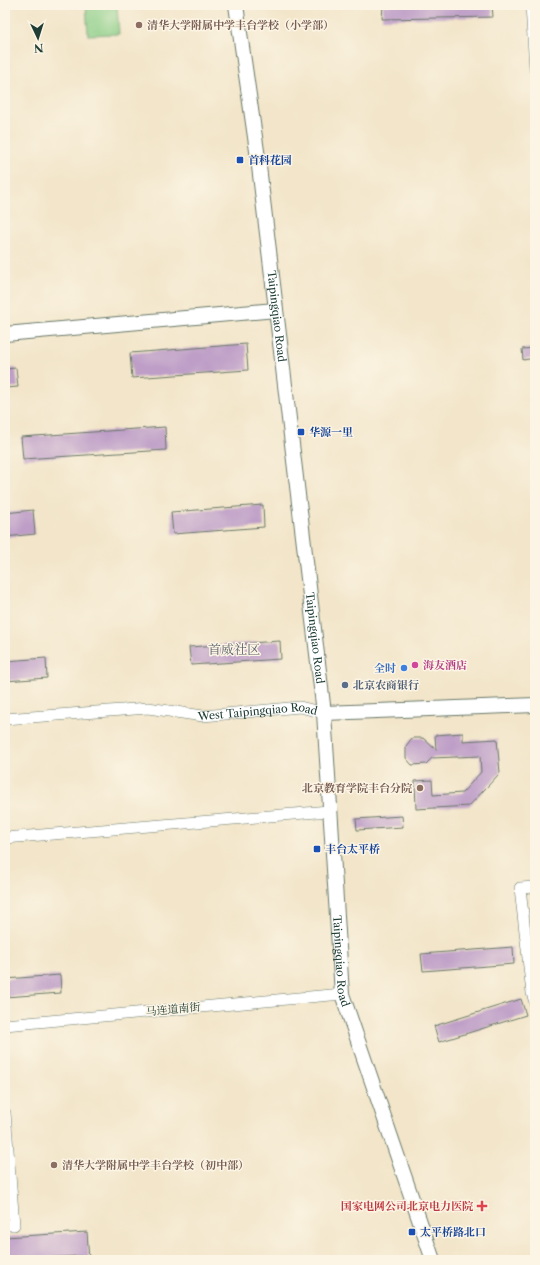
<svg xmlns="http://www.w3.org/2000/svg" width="540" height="1265" viewBox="0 0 540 1265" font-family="'Libre Caslon Text','Noto Serif SC',serif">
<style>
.green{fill:#8acd86;stroke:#54855d}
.building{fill:#be9ec7}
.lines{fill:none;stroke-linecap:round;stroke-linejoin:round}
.minor-casing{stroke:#697868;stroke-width:12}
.tertiary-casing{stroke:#697868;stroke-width:16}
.minor{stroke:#fff;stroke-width:11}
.tertiary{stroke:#fff;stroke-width:14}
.education-dot{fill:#8d6e63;stroke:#fcf5e5;stroke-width:1.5}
.transit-dot{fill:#1a4fb4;stroke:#fcf5e5;stroke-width:1.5}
.hotel-dot{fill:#d1479c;stroke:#fcf5e5;stroke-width:1.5}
.shop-dot{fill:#3f7fe0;stroke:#fcf5e5;stroke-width:1.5}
.service-dot{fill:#5c6f8a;stroke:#fcf5e5;stroke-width:1.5}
.health-dot{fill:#e0444e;stroke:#fcf5e5;stroke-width:1.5}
.labels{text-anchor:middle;stroke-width:3;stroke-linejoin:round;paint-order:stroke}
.education-label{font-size:11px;font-weight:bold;fill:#785e54;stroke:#fcf5e5;text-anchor:start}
.transit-label{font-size:11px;font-weight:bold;fill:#164399;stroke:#fcf5e5;text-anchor:start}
.street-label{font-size:11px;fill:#1f3d34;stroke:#fcf5e5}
.hotel-label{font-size:11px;font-weight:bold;fill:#b23c85;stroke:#fcf5e5;text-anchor:start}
.shop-label{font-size:11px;font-weight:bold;fill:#366cbe;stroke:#fcf5e5;text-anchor:end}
.service-label{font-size:11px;font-weight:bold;fill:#4e5e75;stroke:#fcf5e5;text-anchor:start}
.health-label{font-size:11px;font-weight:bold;fill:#be3a42;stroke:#fcf5e5;text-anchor:end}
.quarter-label{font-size:13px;fill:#575f67;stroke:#fcf5e5}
</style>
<rect width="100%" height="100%" fill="#fcf5e5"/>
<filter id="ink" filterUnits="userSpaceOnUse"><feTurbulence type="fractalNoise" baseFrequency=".025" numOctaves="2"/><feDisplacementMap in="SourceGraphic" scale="8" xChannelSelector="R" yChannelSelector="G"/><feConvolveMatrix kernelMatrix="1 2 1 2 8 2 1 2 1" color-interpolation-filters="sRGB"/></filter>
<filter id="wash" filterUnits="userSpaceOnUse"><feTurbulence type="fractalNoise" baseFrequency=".012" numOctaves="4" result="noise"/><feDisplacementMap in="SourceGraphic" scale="16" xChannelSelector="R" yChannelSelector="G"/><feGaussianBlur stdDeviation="0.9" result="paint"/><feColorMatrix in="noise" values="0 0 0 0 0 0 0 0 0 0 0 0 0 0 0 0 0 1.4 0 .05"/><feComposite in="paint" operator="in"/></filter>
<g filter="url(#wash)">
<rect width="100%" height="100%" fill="#f2e5c9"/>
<polygon class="green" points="86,5 117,5 119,34 88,35"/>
<g id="blocks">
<g class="building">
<polygon points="383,5 492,5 493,17 382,19"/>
<polygon points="246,344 248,370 132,378 130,353"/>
<polygon points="535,348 535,358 523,360 522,349"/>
<polygon points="16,368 18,387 5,388 5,369"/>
<polygon points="165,427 166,450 23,459 21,437"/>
<polygon points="263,505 264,527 173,534 171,512"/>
<polygon points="33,510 35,534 5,537 5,513"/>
<polygon points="280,641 281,659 191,665 189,647"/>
<polygon points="46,658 47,678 5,681 5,661"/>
<polygon points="463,733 463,741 497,739 500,773 469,806 416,809 415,781 432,780 433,795 462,793 481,772 480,756 432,758 426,764 412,765 406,758 406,746 412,738 423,738 436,750 435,735"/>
<polygon points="402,816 403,827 357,830 356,819"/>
<polygon points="513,947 514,964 423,971 421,954"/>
<polygon points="60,975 61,993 5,997 5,979"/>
<polygon points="521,999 526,1015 439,1042 434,1026"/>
<polygon points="87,1232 89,1260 80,1260 80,1256 5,1260 5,1237"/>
</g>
</g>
</g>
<g filter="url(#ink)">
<use href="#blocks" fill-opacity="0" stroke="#697868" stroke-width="1"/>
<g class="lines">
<defs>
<g id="minor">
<polyline points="531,5 535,69"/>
<path id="s1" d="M 5,719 L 148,708 L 203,716 L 300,707 L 324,713"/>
<polyline points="5,838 329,811"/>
<polyline points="535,887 520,888 532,993 535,1002"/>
<polyline points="5,1025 342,994"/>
<polyline points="5,1113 14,1225 5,1225"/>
</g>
<g id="tertiary">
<path id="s2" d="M 236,5 L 258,158 L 324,713 L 342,994 L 433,1260"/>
<polyline points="5,334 276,310"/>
<polyline points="324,713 535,705"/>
</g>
</defs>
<use href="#minor" class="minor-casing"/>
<use href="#tertiary" class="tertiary-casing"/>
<use href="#minor" class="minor"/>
<use href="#tertiary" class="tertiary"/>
</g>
</g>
<g class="education-dot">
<circle cx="139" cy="25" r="4"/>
<circle cx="420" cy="788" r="4"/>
<circle cx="54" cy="1165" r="4"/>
</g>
<g class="transit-dot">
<rect x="236" y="156" width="8" height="8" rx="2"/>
<rect x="297" y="428" width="8" height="8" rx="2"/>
<rect x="313" y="845" width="8" height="8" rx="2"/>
<rect x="408" y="1228" width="8" height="8" rx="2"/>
</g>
<circle class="hotel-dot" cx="415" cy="665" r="4"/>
<circle class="shop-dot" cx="404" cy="668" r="4"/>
<circle class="service-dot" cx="345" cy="685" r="4"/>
<path class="health-dot" d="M480 1200h4v4h4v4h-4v4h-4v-4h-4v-4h4z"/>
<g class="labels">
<g class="education-label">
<text x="147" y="29">清华大学附属中学丰台学校（小学部）</text>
<text x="412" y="792" text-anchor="end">北京教育学院丰台分院</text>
<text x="62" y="1169">清华大学附属中学丰台学校（初中部）</text>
</g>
<g class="transit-label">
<text x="248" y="164">首科花园</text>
<text x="309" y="436">华源一里</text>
<text x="325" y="853">丰台太平桥</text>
<text x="420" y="1236">太平桥路北口</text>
</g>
<g class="street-label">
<text dy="4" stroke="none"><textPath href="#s2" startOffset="314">Taipingqiao Road</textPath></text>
<text dy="4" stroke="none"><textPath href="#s2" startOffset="638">Taipingqiao Road</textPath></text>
<text dy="4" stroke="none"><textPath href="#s1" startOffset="254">West Taipingqiao Road</textPath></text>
<text dy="4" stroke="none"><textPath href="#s2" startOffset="962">Taipingqiao Road</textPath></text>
<text transform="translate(173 1009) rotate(-5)" y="4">马连道南街</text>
</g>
<g class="hotel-label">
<text x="423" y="669">海友酒店</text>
</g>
<g class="shop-label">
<text x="396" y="672">全时</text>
</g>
<g class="service-label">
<text x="353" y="689">北京农商银行</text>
</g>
<g class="health-label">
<text x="473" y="1210">国家电网公司北京电力医院</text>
</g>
<g class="quarter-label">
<text x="234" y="654">首威社区</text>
</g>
</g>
<rect width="540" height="1265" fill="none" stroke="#fcf5e5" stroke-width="20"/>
<g transform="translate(38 38) rotate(176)" stroke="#fcf5e5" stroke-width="3" paint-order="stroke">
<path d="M0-3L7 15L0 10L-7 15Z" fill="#1f3d34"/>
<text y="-6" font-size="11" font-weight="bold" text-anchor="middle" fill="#1f3d34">N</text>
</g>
</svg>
